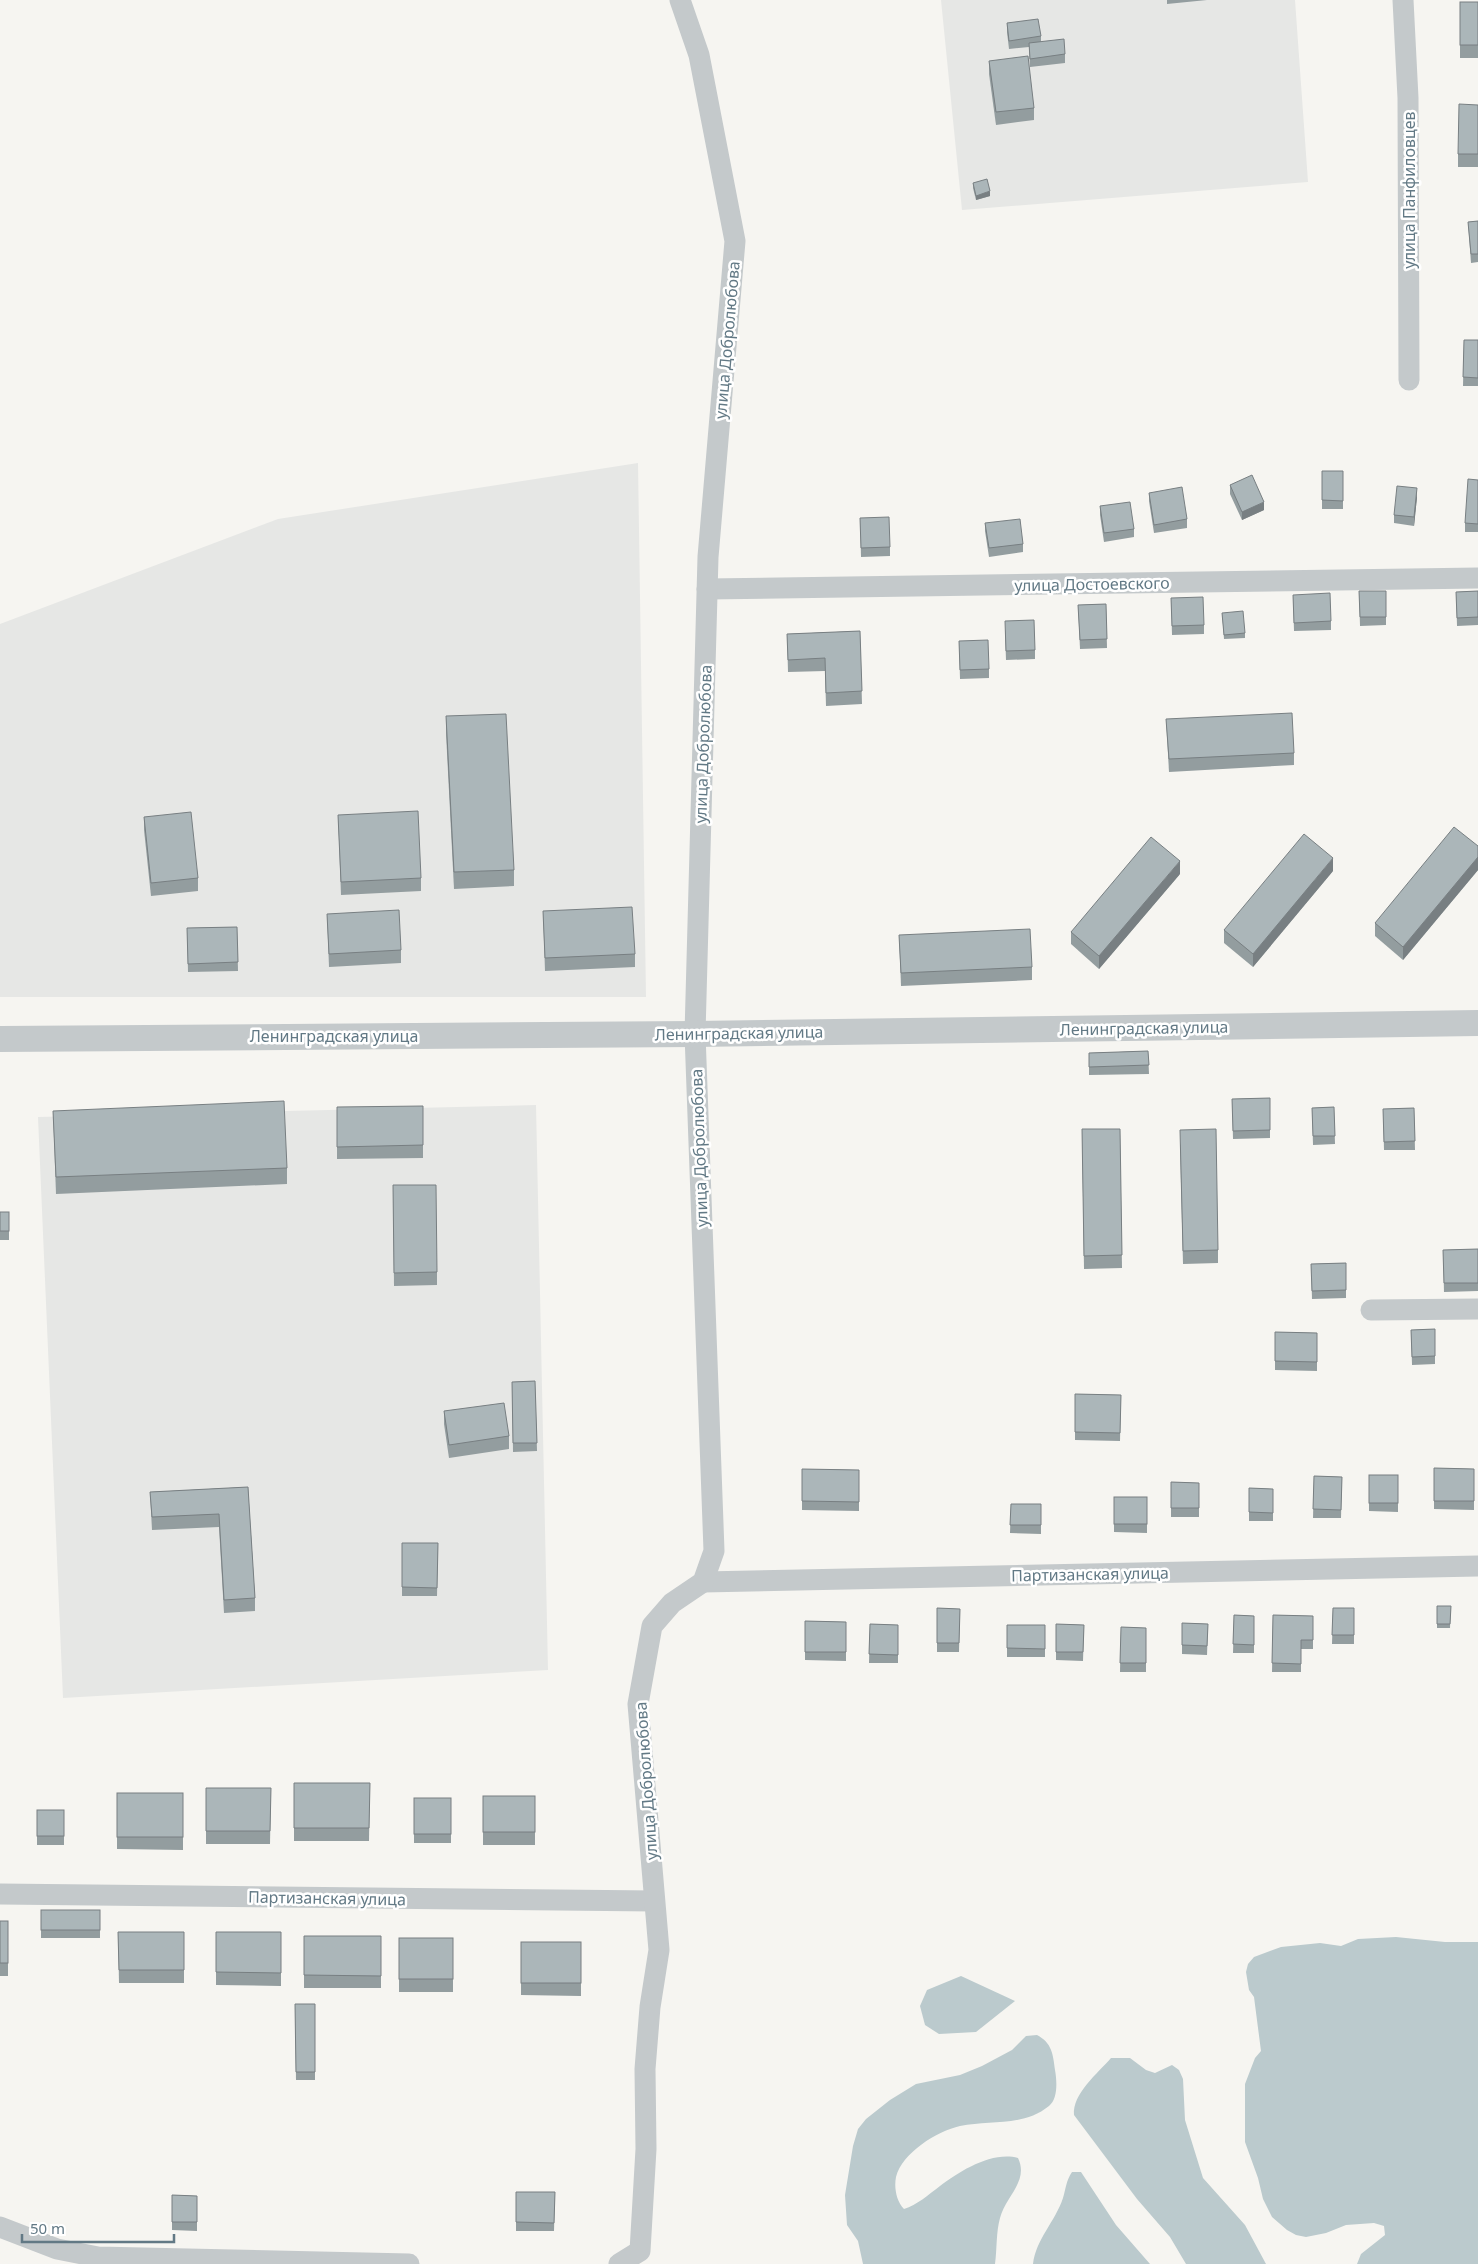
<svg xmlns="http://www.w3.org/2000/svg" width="1478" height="2264" viewBox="0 0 1478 2264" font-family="'Noto Sans',sans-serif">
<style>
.built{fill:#e6e7e5}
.water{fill:#bbcacd}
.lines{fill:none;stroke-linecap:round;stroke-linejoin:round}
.minor{stroke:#c4c9cb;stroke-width:21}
.tertiary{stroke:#c4c9cb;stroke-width:26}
.wall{fill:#939d9f}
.shaded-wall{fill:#787f82}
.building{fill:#abb6b9;stroke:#787f82}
.labels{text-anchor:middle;stroke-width:5;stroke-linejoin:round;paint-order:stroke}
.street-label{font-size:16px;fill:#627985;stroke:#fff}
</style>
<rect width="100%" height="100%" fill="#f6f5f1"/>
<g class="built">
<polygon points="941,0 1295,0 1308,182 962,210"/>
<polygon points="638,463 646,997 0,997 0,624 278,519"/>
<polygon points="536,1105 548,1670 63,1698 38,1117"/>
</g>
<g class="water">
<polygon points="1396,1937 1445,1942 1478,1942 1478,2264 1357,2264 1361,2254 1385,2235 1384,2226 1374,2223 1346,2225 1326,2233 1306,2237 1296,2235 1287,2230 1272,2217 1263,2199 1258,2178 1245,2142 1245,2084 1255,2058 1261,2051 1254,1997 1249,1990 1246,1972 1248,1964 1254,1957 1281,1947 1320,1943 1341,1946 1358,1939"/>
<polygon points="961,1976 1015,2001 976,2032 939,2034 925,2025 920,2006 927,1990"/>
<path d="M 1037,2035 C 1052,2043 1053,2054 1055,2070 C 1057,2081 1058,2099 1049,2106 C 1023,2127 990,2120 960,2126 C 937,2131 902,2153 896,2177 C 894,2187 896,2201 904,2209 C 917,2205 928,2195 940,2186 C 960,2171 992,2151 1018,2158 C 1029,2181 1006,2196 1000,2218 C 996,2232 997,2249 995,2264 L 863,2264 L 858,2241 L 847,2225 L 845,2195 L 853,2146 L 858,2129 L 866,2119 L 890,2100 L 916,2084 L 960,2075 L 982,2066 L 1012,2050 L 1026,2036 Z"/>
<path d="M 1111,2058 L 1130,2058 L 1146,2070 L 1155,2073 L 1172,2065 L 1179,2070 L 1183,2079 L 1185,2120 L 1203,2178 L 1245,2225 L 1266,2264 L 1186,2264 L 1170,2237 L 1137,2199 L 1074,2115 C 1072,2094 1098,2073 1111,2058 Z"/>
<path d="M 1072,2172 L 1081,2172 L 1116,2225 L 1150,2264 L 1033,2264 C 1036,2239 1055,2222 1063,2198 C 1066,2188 1066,2181 1072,2172 Z"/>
</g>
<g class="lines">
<g class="minor">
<polyline points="1403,0 1408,98 1409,380"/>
<polyline points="707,589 1478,578"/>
<polyline points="1371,1310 1478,1309"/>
<polyline points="703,1582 1478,1566"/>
<polyline points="0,1894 654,1901"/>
<polyline points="0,2227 57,2249 98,2257 409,2264"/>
<polyline points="619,2264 640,2251 646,2149 645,2069 650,2007 659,1950 638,1704 652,1626 672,1603 703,1582 714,1551 695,1034 708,557 735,241 699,55 680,0"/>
</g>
<polyline class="tertiary" points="0,1039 695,1034 1478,1023"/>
</g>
<g class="wall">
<polygon points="1167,0 1207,0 1167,4"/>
<rect x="1460" y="2" width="18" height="56"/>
<polygon points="1007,23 1041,36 1041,42 1065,54 1065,63 1030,67 1029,47 1009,49 1007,32"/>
<polygon points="989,61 1034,108 1034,120 996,125 989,74"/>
<polygon points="1478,105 1478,167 1458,167 1458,154"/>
<polygon points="973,183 990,196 976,200 973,188"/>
<polygon points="1478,221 1478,262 1471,263 1468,222"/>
<polygon points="1464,340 1478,340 1478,386 1463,386"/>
<rect x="1322" y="471" width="21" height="38"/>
<polygon points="1478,480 1478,532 1465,532 1465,523"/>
<polygon points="1230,485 1264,510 1242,520 1230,494"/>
<polygon points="1149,493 1187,519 1187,528 1154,533 1149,501"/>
<polygon points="1417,497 1414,526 1394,523 1394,515"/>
<polygon points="1100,506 1134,529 1134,537 1104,542 1100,515"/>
<polygon points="860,518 890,547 890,556 861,557"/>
<polygon points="985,523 1023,544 1023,552 989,557 985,531"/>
<polygon points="1359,591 1386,591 1386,625 1360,626"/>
<polygon points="1478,591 1478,625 1457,626 1456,592"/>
<polygon points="1293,595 1331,621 1331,630 1294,631"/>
<polygon points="1171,598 1204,625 1204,634 1172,635"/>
<polygon points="1106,604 1107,648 1080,649 1078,605"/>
<polygon points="1222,613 1245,633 1245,638 1224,639"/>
<polygon points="1005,630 1035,650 1035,659 1006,660"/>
<polygon points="860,631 862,704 826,706 825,671 788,672 787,634"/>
<polygon points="959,641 989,669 989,678 960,679"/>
<polygon points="446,716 514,870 514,886 454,889 446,733"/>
<polygon points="1166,719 1294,753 1294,765 1169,772"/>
<polygon points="338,815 421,878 421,891 341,895"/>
<polygon points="144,817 198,878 198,891 151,896 144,830"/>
<polygon points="1478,846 1478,870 1403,960 1375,936 1375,923"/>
<polygon points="1333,871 1253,967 1224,943 1224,930"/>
<polygon points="1180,874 1099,969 1071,944 1071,932"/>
<polygon points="543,911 635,954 635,967 545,971"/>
<polygon points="327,914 401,950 401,963 329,967"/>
<polygon points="237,927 238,971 188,972 187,928"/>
<polygon points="899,935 1032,967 1032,980 901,986"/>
<polygon points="1148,1051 1149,1074 1089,1075 1089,1053"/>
<polygon points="1270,1098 1270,1138 1233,1139 1232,1099"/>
<polygon points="337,1107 423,1145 423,1158 337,1159"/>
<polygon points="1334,1107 1335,1144 1313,1145 1312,1108"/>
<polygon points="1414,1108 1415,1150 1384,1150 1383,1109"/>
<polygon points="53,1111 287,1168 287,1184 56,1194"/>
<polygon points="1082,1129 1120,1129 1122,1268 1084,1269"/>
<polygon points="1180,1143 1218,1250 1218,1263 1183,1264"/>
<polygon points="393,1185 437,1272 437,1285 394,1286"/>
<rect x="0" y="1212" width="9" height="28"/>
<polygon points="1478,1249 1478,1291 1444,1292 1443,1250"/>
<polygon points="1346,1263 1346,1298 1312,1299 1311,1264"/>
<polygon points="1435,1329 1435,1364 1412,1365 1411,1330"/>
<polygon points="1275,1332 1317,1333 1317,1371 1275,1370"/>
<polygon points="535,1381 537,1451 513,1452 512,1382"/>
<polygon points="1075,1394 1121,1395 1120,1441 1075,1440"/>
<polygon points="444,1411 509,1436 509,1449 449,1458 444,1424"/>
<polygon points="1434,1468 1474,1469 1474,1510 1434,1509"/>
<polygon points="802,1469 859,1470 859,1511 802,1510"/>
<polygon points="1369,1475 1398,1475 1398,1512 1369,1511"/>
<polygon points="1314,1476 1342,1477 1341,1518 1313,1518"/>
<polygon points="1171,1482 1199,1483 1199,1517 1171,1517"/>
<polygon points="248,1487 255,1598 255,1611 224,1613 219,1527 152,1530 150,1492"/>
<polygon points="1249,1488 1273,1489 1273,1521 1249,1521"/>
<polygon points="1114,1497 1147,1497 1147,1533 1114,1532"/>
<polygon points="1011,1504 1041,1504 1041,1534 1010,1533"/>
<polygon points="402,1543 438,1543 437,1596 402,1596"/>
<polygon points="1437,1606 1451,1606 1450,1628 1437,1628"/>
<polygon points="937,1608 960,1609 959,1652 937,1652"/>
<polygon points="1333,1608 1354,1608 1354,1644 1332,1644"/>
<polygon points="1234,1615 1254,1616 1254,1653 1233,1653"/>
<polygon points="1273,1615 1313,1616 1313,1649 1301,1649 1301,1672 1272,1672"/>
<polygon points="805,1621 846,1622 846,1661 805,1660"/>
<polygon points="1182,1623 1208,1624 1207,1655 1182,1654"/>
<polygon points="870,1624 898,1625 898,1663 869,1663"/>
<polygon points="1056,1624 1084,1625 1083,1661 1056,1660"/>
<rect x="1007" y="1625" width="38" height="32"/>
<polygon points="1121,1627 1146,1628 1146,1672 1120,1672"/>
<polygon points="294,1783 370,1783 369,1841 294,1841"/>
<polygon points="206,1788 271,1788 270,1844 206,1844"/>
<polygon points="117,1793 183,1793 183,1850 117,1849"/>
<rect x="483" y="1796" width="52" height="49"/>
<rect x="414" y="1798" width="37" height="45"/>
<rect x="37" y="1810" width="27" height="35"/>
<rect x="41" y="1910" width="59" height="28"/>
<rect x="0" y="1921" width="8" height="55"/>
<polygon points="118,1932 184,1932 184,1983 119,1983"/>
<polygon points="216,1932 281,1932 281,1986 216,1985"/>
<rect x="304" y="1936" width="77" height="52"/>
<rect x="399" y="1938" width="54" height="54"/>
<polygon points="521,1942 581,1942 581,1996 521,1995"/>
<polygon points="295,2004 315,2004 315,2080 296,2080"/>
<polygon points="516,2192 555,2192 554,2231 516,2231"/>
<polygon points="172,2195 197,2196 197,2231 172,2230"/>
</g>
<g class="shaded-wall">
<polygon points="990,191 990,196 976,200 976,196"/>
<polygon points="1417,488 1417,497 1414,526 1414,517"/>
<polygon points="1264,502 1264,510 1242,520 1242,512"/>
<polygon points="1478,857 1478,870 1403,960 1403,947"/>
<polygon points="1333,858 1333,871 1253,967 1253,954"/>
<polygon points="1180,861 1180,874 1099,969 1099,956"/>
</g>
<g class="building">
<rect x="1460" y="2" width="18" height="43"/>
<polygon points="1038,19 1041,36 1009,41 1007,23"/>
<polygon points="1064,39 1065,54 1030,59 1029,43"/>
<polygon points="1028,56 1034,108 996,112 989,61"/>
<polygon points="1459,104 1478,105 1478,154 1458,154"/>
<polygon points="987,179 990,191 976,196 973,183"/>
<polygon points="1478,221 1478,254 1471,254 1468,222"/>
<polygon points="1464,340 1478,340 1478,378 1463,377"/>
<polygon points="1322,471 1343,471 1343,501 1322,500"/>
<polygon points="1252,475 1264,502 1242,512 1230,485"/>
<polygon points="1468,479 1478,480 1478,524 1465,523"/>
<polygon points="1397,486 1417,488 1414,517 1394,515"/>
<polygon points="1182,487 1187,519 1154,525 1149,493"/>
<polygon points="1130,502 1134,529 1104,533 1100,506"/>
<polygon points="889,517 890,547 861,548 860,518"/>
<polygon points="1020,519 1023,544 989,548 985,523"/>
<polygon points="1359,591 1386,591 1386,617 1360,617"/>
<polygon points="1478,591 1478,617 1457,618 1456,592"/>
<polygon points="1330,593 1331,621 1294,623 1293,595"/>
<polygon points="1203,597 1204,625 1172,626 1171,598"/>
<polygon points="1106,604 1107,639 1080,640 1078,605"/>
<polygon points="1243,611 1245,633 1224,635 1222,613"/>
<polygon points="1034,620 1035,650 1006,651 1005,621"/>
<polygon points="860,631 862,691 826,693 825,658 788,660 787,634"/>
<polygon points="988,640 989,669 960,670 959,641"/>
<polygon points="1292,713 1294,753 1169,759 1166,719"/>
<polygon points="506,714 514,870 454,872 446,716"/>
<polygon points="418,811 421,878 341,882 338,815"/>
<polygon points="191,812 198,878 151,883 144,817"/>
<polygon points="1454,827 1478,846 1478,857 1403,947 1375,923"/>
<polygon points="1304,834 1333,858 1253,954 1224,930"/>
<polygon points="1151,837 1180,861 1099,956 1071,932"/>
<polygon points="632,907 635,954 545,958 543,911"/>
<polygon points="399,910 401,950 329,954 327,914"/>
<polygon points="237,927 238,962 188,964 187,928"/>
<polygon points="1030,929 1032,967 901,973 899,935"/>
<polygon points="1148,1051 1149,1065 1089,1067 1089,1053"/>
<polygon points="1270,1098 1270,1130 1233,1131 1232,1099"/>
<polygon points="284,1101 287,1168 56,1177 53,1111"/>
<polygon points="423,1106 423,1145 337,1147 337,1107"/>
<polygon points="1334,1107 1335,1136 1313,1136 1312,1108"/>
<polygon points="1414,1108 1415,1141 1384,1142 1383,1109"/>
<polygon points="1082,1129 1120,1129 1122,1255 1084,1256"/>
<polygon points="1216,1129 1218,1250 1183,1251 1180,1130"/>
<polygon points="393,1185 436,1185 437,1272 394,1273"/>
<rect x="0" y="1212" width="9" height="19"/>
<polygon points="1478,1249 1478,1283 1444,1283 1443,1250"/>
<polygon points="1346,1263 1346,1290 1312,1291 1311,1264"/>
<polygon points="1435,1329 1435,1356 1412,1357 1411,1330"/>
<polygon points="1275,1332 1317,1333 1317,1362 1275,1361"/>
<polygon points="535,1381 537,1443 513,1443 512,1382"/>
<polygon points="1075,1394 1121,1395 1120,1433 1075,1432"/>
<polygon points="504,1403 509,1436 449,1445 444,1411"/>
<polygon points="1434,1468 1474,1469 1474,1501 1434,1501"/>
<polygon points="802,1469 859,1470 859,1502 802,1501"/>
<rect x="1369" y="1475" width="29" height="28"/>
<polygon points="1314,1476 1342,1477 1341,1510 1313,1509"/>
<polygon points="1171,1482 1199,1483 1199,1508 1171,1508"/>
<polygon points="248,1487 255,1598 224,1600 219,1514 152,1517 150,1492"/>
<polygon points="1249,1488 1273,1489 1273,1513 1249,1512"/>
<rect x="1114" y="1497" width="33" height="27"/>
<polygon points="1011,1504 1041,1504 1041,1525 1010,1525"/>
<polygon points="402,1543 438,1543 437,1588 402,1587"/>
<polygon points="1437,1606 1451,1606 1450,1624 1437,1624"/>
<polygon points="937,1608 960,1609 959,1643 937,1643"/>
<polygon points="1333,1608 1354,1608 1354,1635 1332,1635"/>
<polygon points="1234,1615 1254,1616 1254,1645 1233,1644"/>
<polygon points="1273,1615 1313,1616 1313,1640 1301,1640 1301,1664 1272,1663"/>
<polygon points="805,1621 846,1622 846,1652 805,1652"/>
<polygon points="1182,1623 1208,1624 1207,1646 1182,1645"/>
<polygon points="870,1624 898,1625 898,1655 869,1654"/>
<polygon points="1056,1624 1084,1625 1083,1652 1056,1652"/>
<polygon points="1007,1625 1045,1625 1045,1649 1007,1648"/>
<polygon points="1121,1627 1146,1628 1146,1663 1120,1663"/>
<polygon points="294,1783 370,1783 369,1828 294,1828"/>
<polygon points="206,1788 271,1788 270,1831 206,1831"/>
<rect x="117" y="1793" width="66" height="44"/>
<rect x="483" y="1796" width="52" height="36"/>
<rect x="414" y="1798" width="37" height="36"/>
<rect x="37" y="1810" width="27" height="26"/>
<rect x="41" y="1910" width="59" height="20"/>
<rect x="0" y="1921" width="8" height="42"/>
<polygon points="118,1932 184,1932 184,1970 119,1970"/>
<polygon points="216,1932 281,1932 281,1973 216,1972"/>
<polygon points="304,1936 381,1936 381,1976 304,1975"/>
<rect x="399" y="1938" width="54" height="41"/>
<rect x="521" y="1942" width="60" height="41"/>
<polygon points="295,2004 315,2004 315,2072 296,2072"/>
<polygon points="516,2192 555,2192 554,2223 516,2222"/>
<polygon points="172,2195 197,2196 197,2222 172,2222"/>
</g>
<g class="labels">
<g class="street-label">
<text transform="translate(1409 190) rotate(-90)" y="6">улица Панфиловцев</text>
<text transform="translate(727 340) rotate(-85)" y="6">улица Добролюбова</text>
<text transform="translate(1092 584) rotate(-1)" y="6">улица Достоевского</text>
<text transform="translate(703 744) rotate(-88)" y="6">улица Добролюбова</text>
<text transform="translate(1144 1028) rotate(-1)" y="6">Ленинградская улица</text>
<text transform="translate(739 1033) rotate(-1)" y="6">Ленинградская улица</text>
<text x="334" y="1042">Ленинградская улица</text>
<text transform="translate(699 1148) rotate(-92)" y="6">улица Добролюбова</text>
<text transform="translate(1090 1574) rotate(-1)" y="6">Партизанская улица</text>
<text transform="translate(646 1781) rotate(-94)" y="6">улица Добролюбова</text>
<text transform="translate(327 1898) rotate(1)" y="6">Партизанская улица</text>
</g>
</g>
<path d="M22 2234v8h152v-8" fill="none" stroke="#627985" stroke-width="2.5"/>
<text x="30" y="2234" font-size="15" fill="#627985" stroke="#ffffff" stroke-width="4" paint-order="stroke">50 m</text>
</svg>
